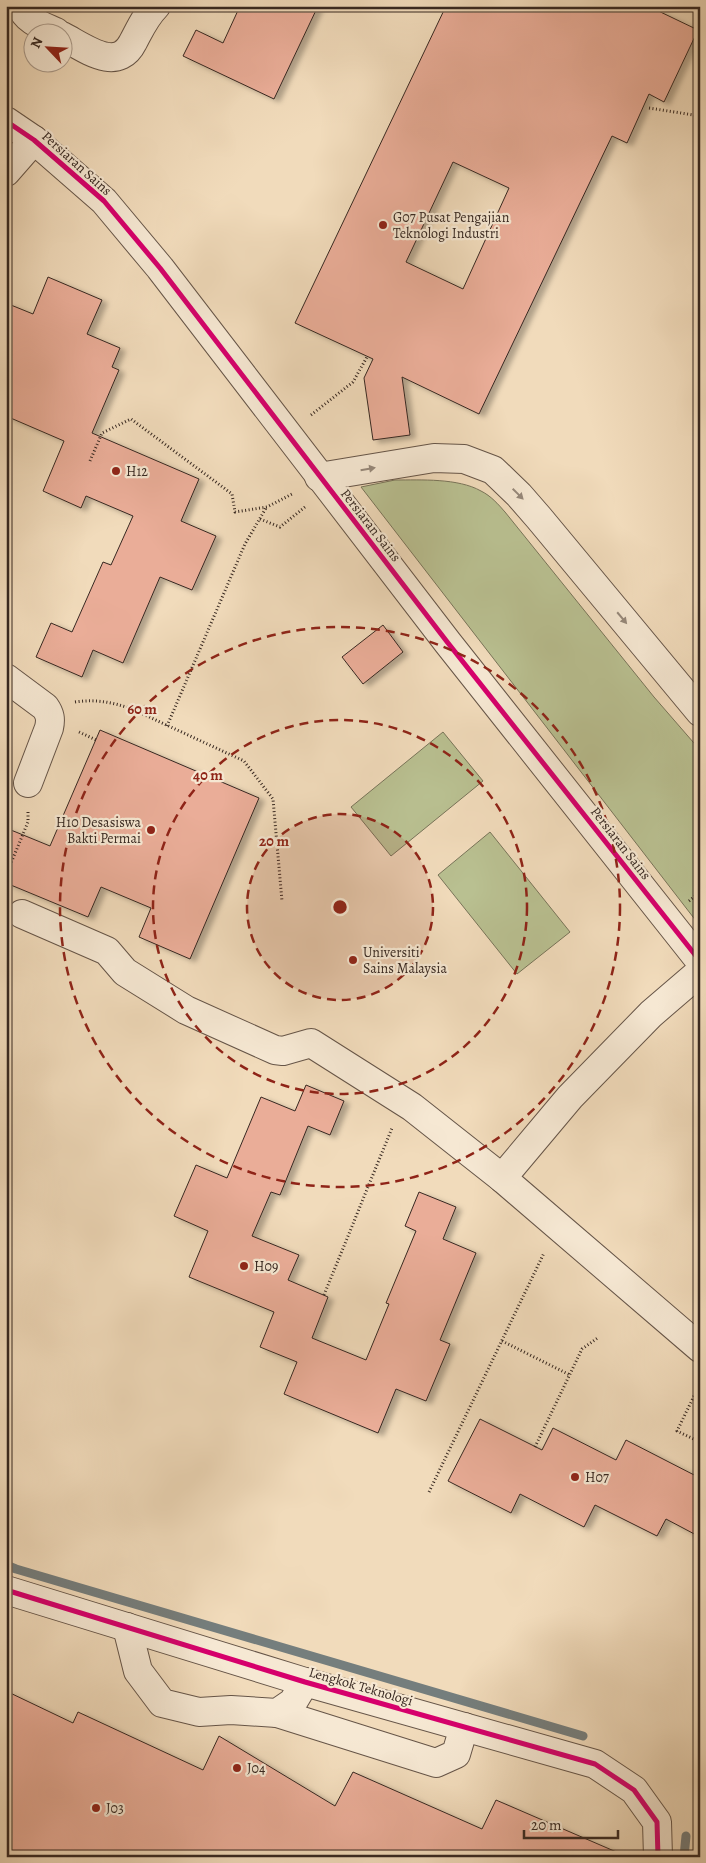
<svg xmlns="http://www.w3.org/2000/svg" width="706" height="1863" viewBox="0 0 706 1863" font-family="Alegreya,serif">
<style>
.green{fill:#b9c091;stroke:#787459}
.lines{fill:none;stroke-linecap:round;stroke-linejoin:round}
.stream{stroke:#757e7d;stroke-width:9}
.building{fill:#eaad98;stroke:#372821;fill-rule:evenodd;filter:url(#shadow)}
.minor-casing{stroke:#665548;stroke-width:30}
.path{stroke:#372821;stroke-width:3;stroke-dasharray:1 2.5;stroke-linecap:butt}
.minor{stroke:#f6e8d3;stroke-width:28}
.cycleway-casing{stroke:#f6e8d3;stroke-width:8}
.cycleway{stroke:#d6006c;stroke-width:5}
.oneway{fill:#96887a}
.ring{fill:none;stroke:#8f2418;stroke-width:2.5;stroke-dasharray:9 6}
.poi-dot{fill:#8f2418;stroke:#f6e8d3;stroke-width:2}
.labels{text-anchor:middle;stroke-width:4.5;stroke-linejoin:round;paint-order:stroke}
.street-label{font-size:14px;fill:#372821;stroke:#f6e8d3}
.poi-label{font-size:14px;fill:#372821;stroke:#f6e8d3;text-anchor:start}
.centre{fill:#8f2418;stroke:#f6e8d3;stroke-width:2.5}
.ring-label{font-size:15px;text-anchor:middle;font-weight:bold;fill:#8f2418;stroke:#f6e8d3;stroke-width:4.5;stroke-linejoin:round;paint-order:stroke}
</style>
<defs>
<filter id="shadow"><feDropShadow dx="5.5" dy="3" stdDeviation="2.5" flood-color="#0004"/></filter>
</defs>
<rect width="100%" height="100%" fill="#f1dbbb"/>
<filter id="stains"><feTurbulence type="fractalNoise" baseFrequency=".004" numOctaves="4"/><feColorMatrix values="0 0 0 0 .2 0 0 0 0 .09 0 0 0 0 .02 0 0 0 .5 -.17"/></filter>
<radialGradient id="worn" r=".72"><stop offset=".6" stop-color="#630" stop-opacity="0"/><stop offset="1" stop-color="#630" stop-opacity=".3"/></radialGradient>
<g class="green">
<path d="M 395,480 C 421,480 458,478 481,491 C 491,496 498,504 505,512 L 654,697 L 700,750 L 700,926 L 361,487 Z"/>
<polygon points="443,732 483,781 391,856 351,807"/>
<polygon points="490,832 570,932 517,974 438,875"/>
</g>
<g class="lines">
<g class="stream">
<polyline points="6,1565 16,1569 583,1736"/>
<polyline points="684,1857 686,1836"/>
</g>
</g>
<g class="building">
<polygon points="240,6 318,6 274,99 183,56 196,30 223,43"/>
<path d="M 446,6 L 648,6 L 698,30 L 664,102 L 649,94 L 627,143 L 612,136 L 479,414 L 402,377 L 410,435 L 373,440 L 364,378 L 373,359 L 295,323 ZM 453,162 L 509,188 L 463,289 L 406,262 Z"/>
<polygon points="48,277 102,300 87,334 120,348 112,367 119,370 92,433 199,479 181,521 216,536 192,590 160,577 123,663 93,650 82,677 36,657 51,623 72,632 103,562 111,565 133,516 86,496 81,508 43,491 64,441 6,416 6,303 33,314"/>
<polygon points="383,625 403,652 363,684 342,657"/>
<polygon points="100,730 259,798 190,959 139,937 151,908 101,887 88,917 6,883 6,828 50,846"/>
<polygon points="306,1085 344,1101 330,1135 308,1126 280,1195 271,1192 252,1236 299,1255 288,1280 328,1297 312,1338 366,1360 389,1304 386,1303 416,1231 405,1226 419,1192 456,1207 443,1239 476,1253 440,1340 450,1344 426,1401 396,1389 378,1433 284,1394 297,1362 260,1347 274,1312 189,1277 208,1231 174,1216 196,1165 227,1178 261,1097 295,1111"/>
<polygon points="480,1419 542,1450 553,1428 616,1460 626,1440 700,1478 700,1537 666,1519 657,1536 595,1505 584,1527 520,1494 511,1513 448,1481"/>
<polygon points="6,1691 73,1723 78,1712 203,1770 219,1736 335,1806 353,1772 482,1829 496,1800 628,1857 6,1857"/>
</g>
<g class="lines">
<defs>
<g id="minor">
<path d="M 21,6 C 26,21 43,26 56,32"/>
<path d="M 62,36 C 84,47 117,74 133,42 C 140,29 145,17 156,6"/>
<polyline points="6,121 34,140 104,201 160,268 448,643 700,961"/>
<polyline points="6,172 34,140"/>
<polyline points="319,477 434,458 464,459 493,470 519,495 539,518 700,712"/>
<path d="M 6,678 L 45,707 C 50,714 51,719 49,728 L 28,783"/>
<polyline points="22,914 107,951 125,972 186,1010 275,1050 283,1051 311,1043 412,1107 502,1178 700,1348"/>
<polyline points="502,1178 570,1097 651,1014 700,972"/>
<polyline points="6,1590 305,1682 595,1764 634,1790 657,1822 658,1857"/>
<polyline points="127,1627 138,1671 162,1703 199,1712 231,1710 277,1713 293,1702 305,1682"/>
<polyline points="277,1713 436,1763 456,1754 464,1727"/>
</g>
</defs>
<use href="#minor" class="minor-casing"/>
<g class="path">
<polyline points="649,108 700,116"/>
<polyline points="311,415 353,382 367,357"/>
<polyline points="90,461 102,433 131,419 232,494 235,512 267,507 294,493"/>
<polyline points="260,519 280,527 305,507"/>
<path d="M 75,702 C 95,699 112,702 132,709 L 244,761 L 273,799 L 282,901"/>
<polyline points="167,726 245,544 266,508"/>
<polyline points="79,732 96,740"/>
<polyline points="6,875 28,822 28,812"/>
<polyline points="689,901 700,892"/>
<polyline points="324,1295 392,1128"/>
<polyline points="502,1341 570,1375"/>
<polyline points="694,1396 677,1431 700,1442"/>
<polyline points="535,1447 582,1349 599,1337"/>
<polyline points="429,1492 544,1253"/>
</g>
<use href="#minor" class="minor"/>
<defs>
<g id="cycleway">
<polyline points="6,121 34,140 104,201 160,268 448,643 700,961"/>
<polyline points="6,1590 305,1682 595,1764 634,1790 657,1822 658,1857"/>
</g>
</defs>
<use href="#cycleway" class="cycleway-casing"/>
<use href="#cycleway" class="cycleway"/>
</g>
<defs><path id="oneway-solid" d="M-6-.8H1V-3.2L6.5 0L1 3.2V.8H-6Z" transform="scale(1.25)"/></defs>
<g class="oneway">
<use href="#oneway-solid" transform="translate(368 469) rotate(-10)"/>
<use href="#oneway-solid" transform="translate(518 494) rotate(45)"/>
<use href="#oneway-solid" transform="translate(622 618) rotate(50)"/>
</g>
<circle cx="340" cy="907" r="93" fill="#8f2418" fill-opacity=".12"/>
<g class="ring">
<circle cx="340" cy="907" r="93"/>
<circle cx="340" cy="907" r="187"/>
<circle cx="340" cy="907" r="280"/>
</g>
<g class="poi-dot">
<circle cx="383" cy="225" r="5"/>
<circle cx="116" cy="471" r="5"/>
<circle cx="151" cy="830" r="5"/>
<circle cx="353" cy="960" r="5"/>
<circle cx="244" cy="1266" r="5"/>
<circle cx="575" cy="1477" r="5"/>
<circle cx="237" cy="1768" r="5"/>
<circle cx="96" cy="1808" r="5"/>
</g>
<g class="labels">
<g class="street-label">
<text transform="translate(77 163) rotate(42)" y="5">Persiaran Sains</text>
<text transform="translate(371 525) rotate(52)" y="5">Persiaran Sains</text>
<text transform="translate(621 843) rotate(52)" y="5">Persiaran Sains</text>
<text transform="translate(361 1686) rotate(16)" y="5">Lengkok Teknologi</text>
</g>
<g class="poi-label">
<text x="393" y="222">G07 Pusat Pengajian<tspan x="393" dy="16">Teknologi Industri</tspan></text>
<text x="126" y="476">H12</text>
<text x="141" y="827" text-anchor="end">H10 Desasiswa<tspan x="141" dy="16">Bakti Permai</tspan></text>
<text x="363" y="957">Universiti<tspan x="363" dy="16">Sains Malaysia</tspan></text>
<text x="254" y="1271">H09</text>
<text x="585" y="1482">H07</text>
<text x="247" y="1773">J04</text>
<text x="106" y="1813">J03</text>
</g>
</g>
<circle cx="340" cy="907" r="8" class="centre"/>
<g class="ring-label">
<text x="142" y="714">60 m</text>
<text x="208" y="780">40 m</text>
<text x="274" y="846">20 m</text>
</g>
<rect width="706" height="1863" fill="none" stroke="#f1dbbb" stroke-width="25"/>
<rect x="8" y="8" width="691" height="1848" fill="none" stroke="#372821" stroke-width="2.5"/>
<rect x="12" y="12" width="681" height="1838" fill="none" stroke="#372821"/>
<g transform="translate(48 48) rotate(295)"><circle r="24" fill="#f6e8d3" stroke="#aa9b8c"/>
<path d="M0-4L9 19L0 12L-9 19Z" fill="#8f2418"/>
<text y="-8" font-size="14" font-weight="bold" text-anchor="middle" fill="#372821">N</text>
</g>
<path d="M524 1830v8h94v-8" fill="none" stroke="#372821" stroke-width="2.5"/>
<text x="531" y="1830" font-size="15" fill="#372821" stroke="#f6e8d3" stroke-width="4" paint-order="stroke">20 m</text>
<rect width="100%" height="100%" filter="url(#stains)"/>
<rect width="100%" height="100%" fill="url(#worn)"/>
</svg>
